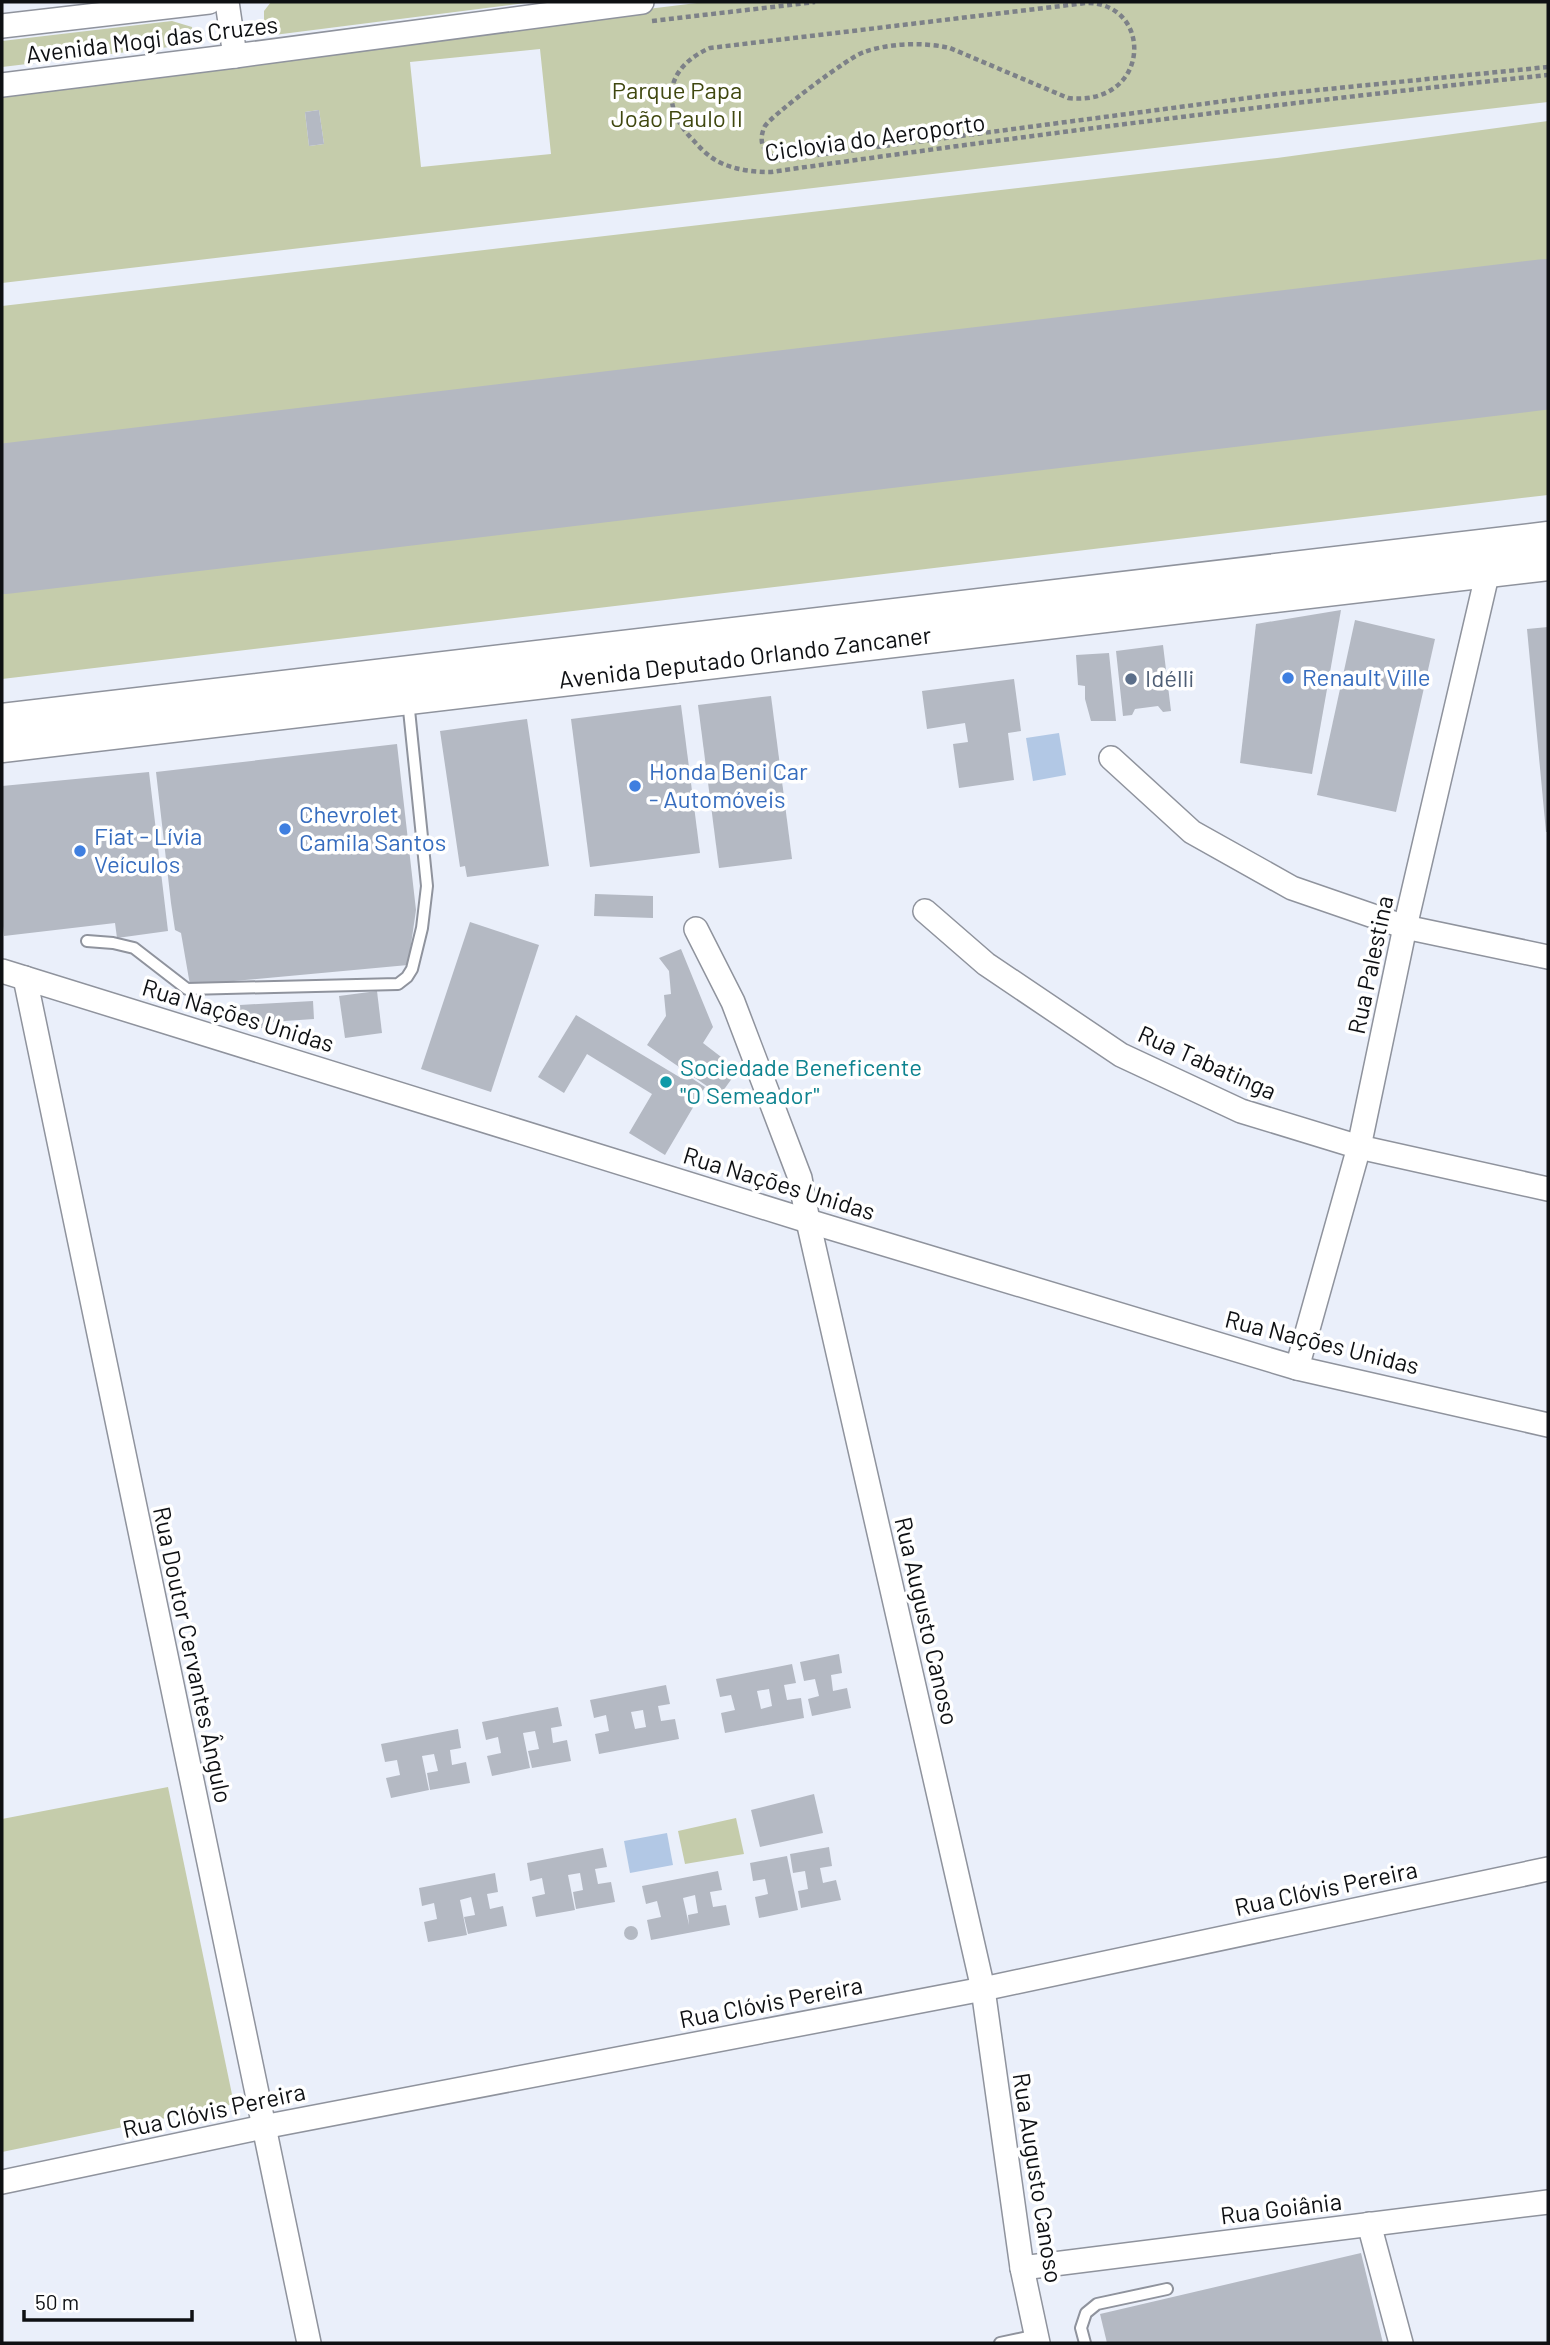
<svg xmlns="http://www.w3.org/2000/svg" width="1550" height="2345" viewBox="0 0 1550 2345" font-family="Barlow,sans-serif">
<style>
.green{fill:#c5ccab;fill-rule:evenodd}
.water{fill:#b2c8e5}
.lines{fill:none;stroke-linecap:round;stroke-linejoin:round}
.runway{stroke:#b4b8c1;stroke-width:150}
.building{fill:#b4b9c3;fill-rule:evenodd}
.service-casing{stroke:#8f939d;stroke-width:14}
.minor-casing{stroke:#8f939d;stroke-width:26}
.secondary-casing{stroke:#8f939d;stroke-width:35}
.path{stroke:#7d8188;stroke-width:4.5;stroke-dasharray:5 3.5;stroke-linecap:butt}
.service{stroke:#fff;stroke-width:10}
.minor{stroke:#fff;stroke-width:23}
.secondary{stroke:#fff;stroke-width:32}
.shop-dot{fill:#3f7fe0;stroke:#fff;stroke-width:2.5}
.service-dot{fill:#5c6f8a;stroke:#fff;stroke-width:2.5}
.culture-dot{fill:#0f9aa8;stroke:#fff;stroke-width:2.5}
.labels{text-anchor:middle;stroke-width:7;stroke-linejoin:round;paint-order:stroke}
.street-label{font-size:24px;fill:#0e1013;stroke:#fff}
.park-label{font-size:24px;fill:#404810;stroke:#fff}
.shop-label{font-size:24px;fill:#366cbe;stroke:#fff;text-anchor:start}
.service-label{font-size:24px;fill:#4e5e75;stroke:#fff;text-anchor:start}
.culture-label{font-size:24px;fill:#0d838f;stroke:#fff;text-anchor:start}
</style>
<rect width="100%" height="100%" fill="#eaeffa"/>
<g class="green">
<polygon points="271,2 533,2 274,35 264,24 264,11"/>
<path d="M 705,2 L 1548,2 L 1548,102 L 2,283 L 2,88 ZM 540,49 L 551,154 L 421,167 L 410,62 ZM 319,110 L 324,144 L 309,146 L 305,112 Z"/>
<polygon points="172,21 192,27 192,35 186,45 2,67 2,41"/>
<polygon points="1548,121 1548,299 2,481 2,306 1277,158"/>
<polygon points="1548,373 1548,495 2,679 2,560"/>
<polygon points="168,1787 234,2104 2,2152 2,1819"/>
<polygon points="736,1818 744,1854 685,1864 678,1831"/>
</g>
<g class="water">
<polygon points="1059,733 1066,775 1033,781 1026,738"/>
<polygon points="667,1833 673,1865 630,1873 624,1841"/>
</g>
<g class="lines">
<polyline class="runway" points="2,519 1548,334"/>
</g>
<g class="building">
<polygon points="319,110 324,144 309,146 305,112"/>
<polygon points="1341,610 1312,774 1240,763 1256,624"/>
<polygon points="1355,620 1435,639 1396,812 1317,795"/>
<polygon points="1548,627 1548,832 1546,832 1527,629"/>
<polygon points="1163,645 1171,711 1163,712 1158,706 1135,709 1132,715 1123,716 1116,651"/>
<polygon points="1109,653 1116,721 1091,721 1085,699 1085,686 1078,685 1076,655"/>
<polygon points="1014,679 1021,731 1008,733 1014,780 959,788 953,744 968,742 965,723 927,729 922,691"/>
<polygon points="771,696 792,859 719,868 698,705"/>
<polygon points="681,705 700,853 590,867 571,719"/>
<polygon points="527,719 549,866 467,877 465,866 460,867 440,731"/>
<polygon points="397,744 416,910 408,965 190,985 181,933 175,930 171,903 156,772"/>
<polygon points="149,772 168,931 117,938 115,923 4,936 2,916 2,786"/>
<polygon points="595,894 653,896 653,918 594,916"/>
<polygon points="470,922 539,945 491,1092 421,1069"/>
<polygon points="681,949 713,1027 703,1043 738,1070 720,1095 647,1045 666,1016 664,995 671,994 669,971 659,958"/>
<polygon points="377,991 382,1033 345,1038 339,996"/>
<polygon points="313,1001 314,1019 270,1022 267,1030 241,1021 240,1005"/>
<polygon points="576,1015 681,1078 684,1073 705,1087 665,1155 629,1133 652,1094 587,1054 564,1093 538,1077"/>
<polygon points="839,1654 842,1673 831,1675 833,1691 847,1688 851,1708 812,1716 808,1699 819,1696 815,1679 804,1681 800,1662"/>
<path d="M 792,1664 L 796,1683 L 784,1685 L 787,1700 L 801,1698 L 804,1718 L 725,1733 L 721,1713 L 735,1710 L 731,1695 L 720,1697 L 716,1679 ZM 769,1689 L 772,1706 L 761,1709 L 757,1691 Z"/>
<path d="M 666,1685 L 670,1704 L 658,1706 L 661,1721 L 675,1719 L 679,1739 L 599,1754 L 595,1734 L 609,1731 L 606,1715 L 594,1718 L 590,1700 ZM 643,1710 L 646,1727 L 635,1729 L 631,1712 Z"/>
<polygon points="558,1707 562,1726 551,1728 553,1743 567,1740 571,1761 532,1768 528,1751 539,1749 535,1731 523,1733 530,1768 492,1776 487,1756 501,1753 498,1737 486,1740 482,1722"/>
<polygon points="458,1729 461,1748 450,1750 452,1765 466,1762 470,1783 430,1790 427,1773 438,1771 434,1754 422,1756 429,1790 391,1798 386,1778 400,1775 397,1760 385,1762 381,1744"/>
<polygon points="814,1794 823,1833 760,1847 751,1810"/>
<polygon points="829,1847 832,1866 820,1868 823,1883 836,1880 841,1900 801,1908 798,1891 808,1889 805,1871 793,1873 790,1854"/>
<polygon points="603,1848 607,1867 595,1869 598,1884 611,1882 615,1902 576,1909 573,1892 583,1890 580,1873 568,1875 575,1910 536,1917 532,1897 545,1894 542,1878 530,1881 527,1863"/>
<polygon points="787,1856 798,1910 759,1918 755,1897 768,1894 765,1879 753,1881 750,1863"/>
<path d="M 718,1871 L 722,1890 L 710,1892 L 713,1907 L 726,1905 L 730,1925 L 651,1940 L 647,1920 L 661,1917 L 657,1901 L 646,1904 L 642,1886 ZM 695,1895 L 698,1913 L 688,1915 L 689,1925 L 683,1898 Z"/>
<polygon points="495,1873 498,1892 487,1894 490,1909 503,1906 507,1926 468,1934 464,1917 475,1915 471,1897 460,1900 467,1935 428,1942 424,1922 437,1919 434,1903 422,1906 419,1888"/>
<circle cx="631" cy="1933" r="7"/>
<polygon points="1361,2253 1383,2343 1107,2343 1100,2314"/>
</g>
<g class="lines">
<defs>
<g id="service">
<polyline points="87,941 113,943 134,948 187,989 398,984 407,977 412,969 422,928 427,886 408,700"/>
<polyline points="1000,2343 1037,2335"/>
<polyline points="1085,2343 1081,2328 1086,2313 1097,2304 1167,2289"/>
</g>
<g id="minor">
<polyline points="227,2 235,56"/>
<polyline points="2,26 209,2"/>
<polyline points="2,85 235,56 642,2"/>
<polyline points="1111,758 1192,832 1292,888 1405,927 1548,957"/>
<polyline points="925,911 986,964 1121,1055 1241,1111 1359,1147 1548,1189"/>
<polyline points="696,929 733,1002 800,1178 808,1221 983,1989 1022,2268 1038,2343"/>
<polyline points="2,971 808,1221 1297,1368 1548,1425"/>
<polyline points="25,978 309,2343"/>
<polyline points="1297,1368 1359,1147 1405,927 1488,571 1487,557"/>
<polyline points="2,2182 263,2127 983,1989 1548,1869"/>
<polyline points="1369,2224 1401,2343"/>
<polyline points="1022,2268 1548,2202"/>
</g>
<g id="secondary">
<polyline points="2,720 1548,538"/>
<polyline points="2,746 1548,564"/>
</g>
</defs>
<use href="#service" class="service-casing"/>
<use href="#minor" class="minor-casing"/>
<use href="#secondary" class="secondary-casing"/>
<g class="path">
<polyline points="652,21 815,2"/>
<path d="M 1548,67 L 1278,94 L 779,160 C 764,154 757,142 765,126 C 772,115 850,56 864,52 C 890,43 924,42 950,48 L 1068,98 C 1152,107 1154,2 1086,3 L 710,48 C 664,68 660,107 694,141 C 701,149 709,157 719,162 C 735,170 753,172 771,172 C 1030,135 1288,102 1548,75"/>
</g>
<use href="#service" class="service"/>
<use href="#minor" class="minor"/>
<use href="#secondary" class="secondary"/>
</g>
<g class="shop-dot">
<circle cx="1288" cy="678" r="7"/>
<circle cx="635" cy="786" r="7"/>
<circle cx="285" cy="829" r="7"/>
<circle cx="80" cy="851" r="7"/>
</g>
<circle class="service-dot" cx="1131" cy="679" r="7"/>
<circle class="culture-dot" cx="666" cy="1082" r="7"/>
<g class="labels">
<g class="street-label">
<text transform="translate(152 40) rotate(-7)" y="8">Avenida Mogi das Cruzes</text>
<text transform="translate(875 138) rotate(-8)" y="8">Ciclovia do Aeroporto</text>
<text transform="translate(745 658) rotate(-7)" y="8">Avenida Deputado Orlando Zancaner</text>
<text transform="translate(1371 965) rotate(-78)" y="8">Rua Palestina</text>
<text transform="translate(238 1016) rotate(17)" y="8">Rua Nações Unidas</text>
<text transform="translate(1207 1063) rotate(24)" y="8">Rua Tabatinga</text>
<text transform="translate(779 1184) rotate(17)" y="8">Rua Nações Unidas</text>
<text transform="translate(1322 1343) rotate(14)" y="8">Rua Nações Unidas</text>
<text transform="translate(926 1621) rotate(77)" y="8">Rua Augusto Canoso</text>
<text transform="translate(192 1655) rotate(78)" y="8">Rua Doutor Cervantes Ângulo</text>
<text transform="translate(1326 1889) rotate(-12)" y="8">Rua Clóvis Pereira</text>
<text transform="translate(771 2003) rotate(-11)" y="8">Rua Clóvis Pereira</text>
<text transform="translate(214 2111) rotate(-12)" y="8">Rua Clóvis Pereira</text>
<text transform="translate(1037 2178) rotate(81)" y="8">Rua Augusto Canoso</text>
<text transform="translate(1281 2209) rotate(-7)" y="8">Rua Goiânia</text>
</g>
<g class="park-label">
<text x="677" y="99">Parque Papa<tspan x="677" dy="28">João Paulo II</tspan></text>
</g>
<g class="shop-label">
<text x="1302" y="686">Renault Ville</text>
<text x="649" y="780">Honda Beni Car<tspan x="649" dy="28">- Automóveis</tspan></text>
<text x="299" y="823">Chevrolet<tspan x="299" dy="28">Camila Santos</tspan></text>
<text x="94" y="845">Fiat - Lívia<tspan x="94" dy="28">Veículos</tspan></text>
</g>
<g class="service-label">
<text x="1145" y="687">Idélli</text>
</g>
<g class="culture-label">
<text x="680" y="1076">Sociedade Beneficente<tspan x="680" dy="28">"O Semeador"</tspan></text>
</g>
</g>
<rect width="1550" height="2345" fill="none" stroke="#0e1013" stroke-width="7"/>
<path d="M24 2310v10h168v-10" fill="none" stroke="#0e1013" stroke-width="3.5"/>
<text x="35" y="2310" font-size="21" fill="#0e1013" stroke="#ffffff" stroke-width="5" paint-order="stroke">50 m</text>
</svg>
